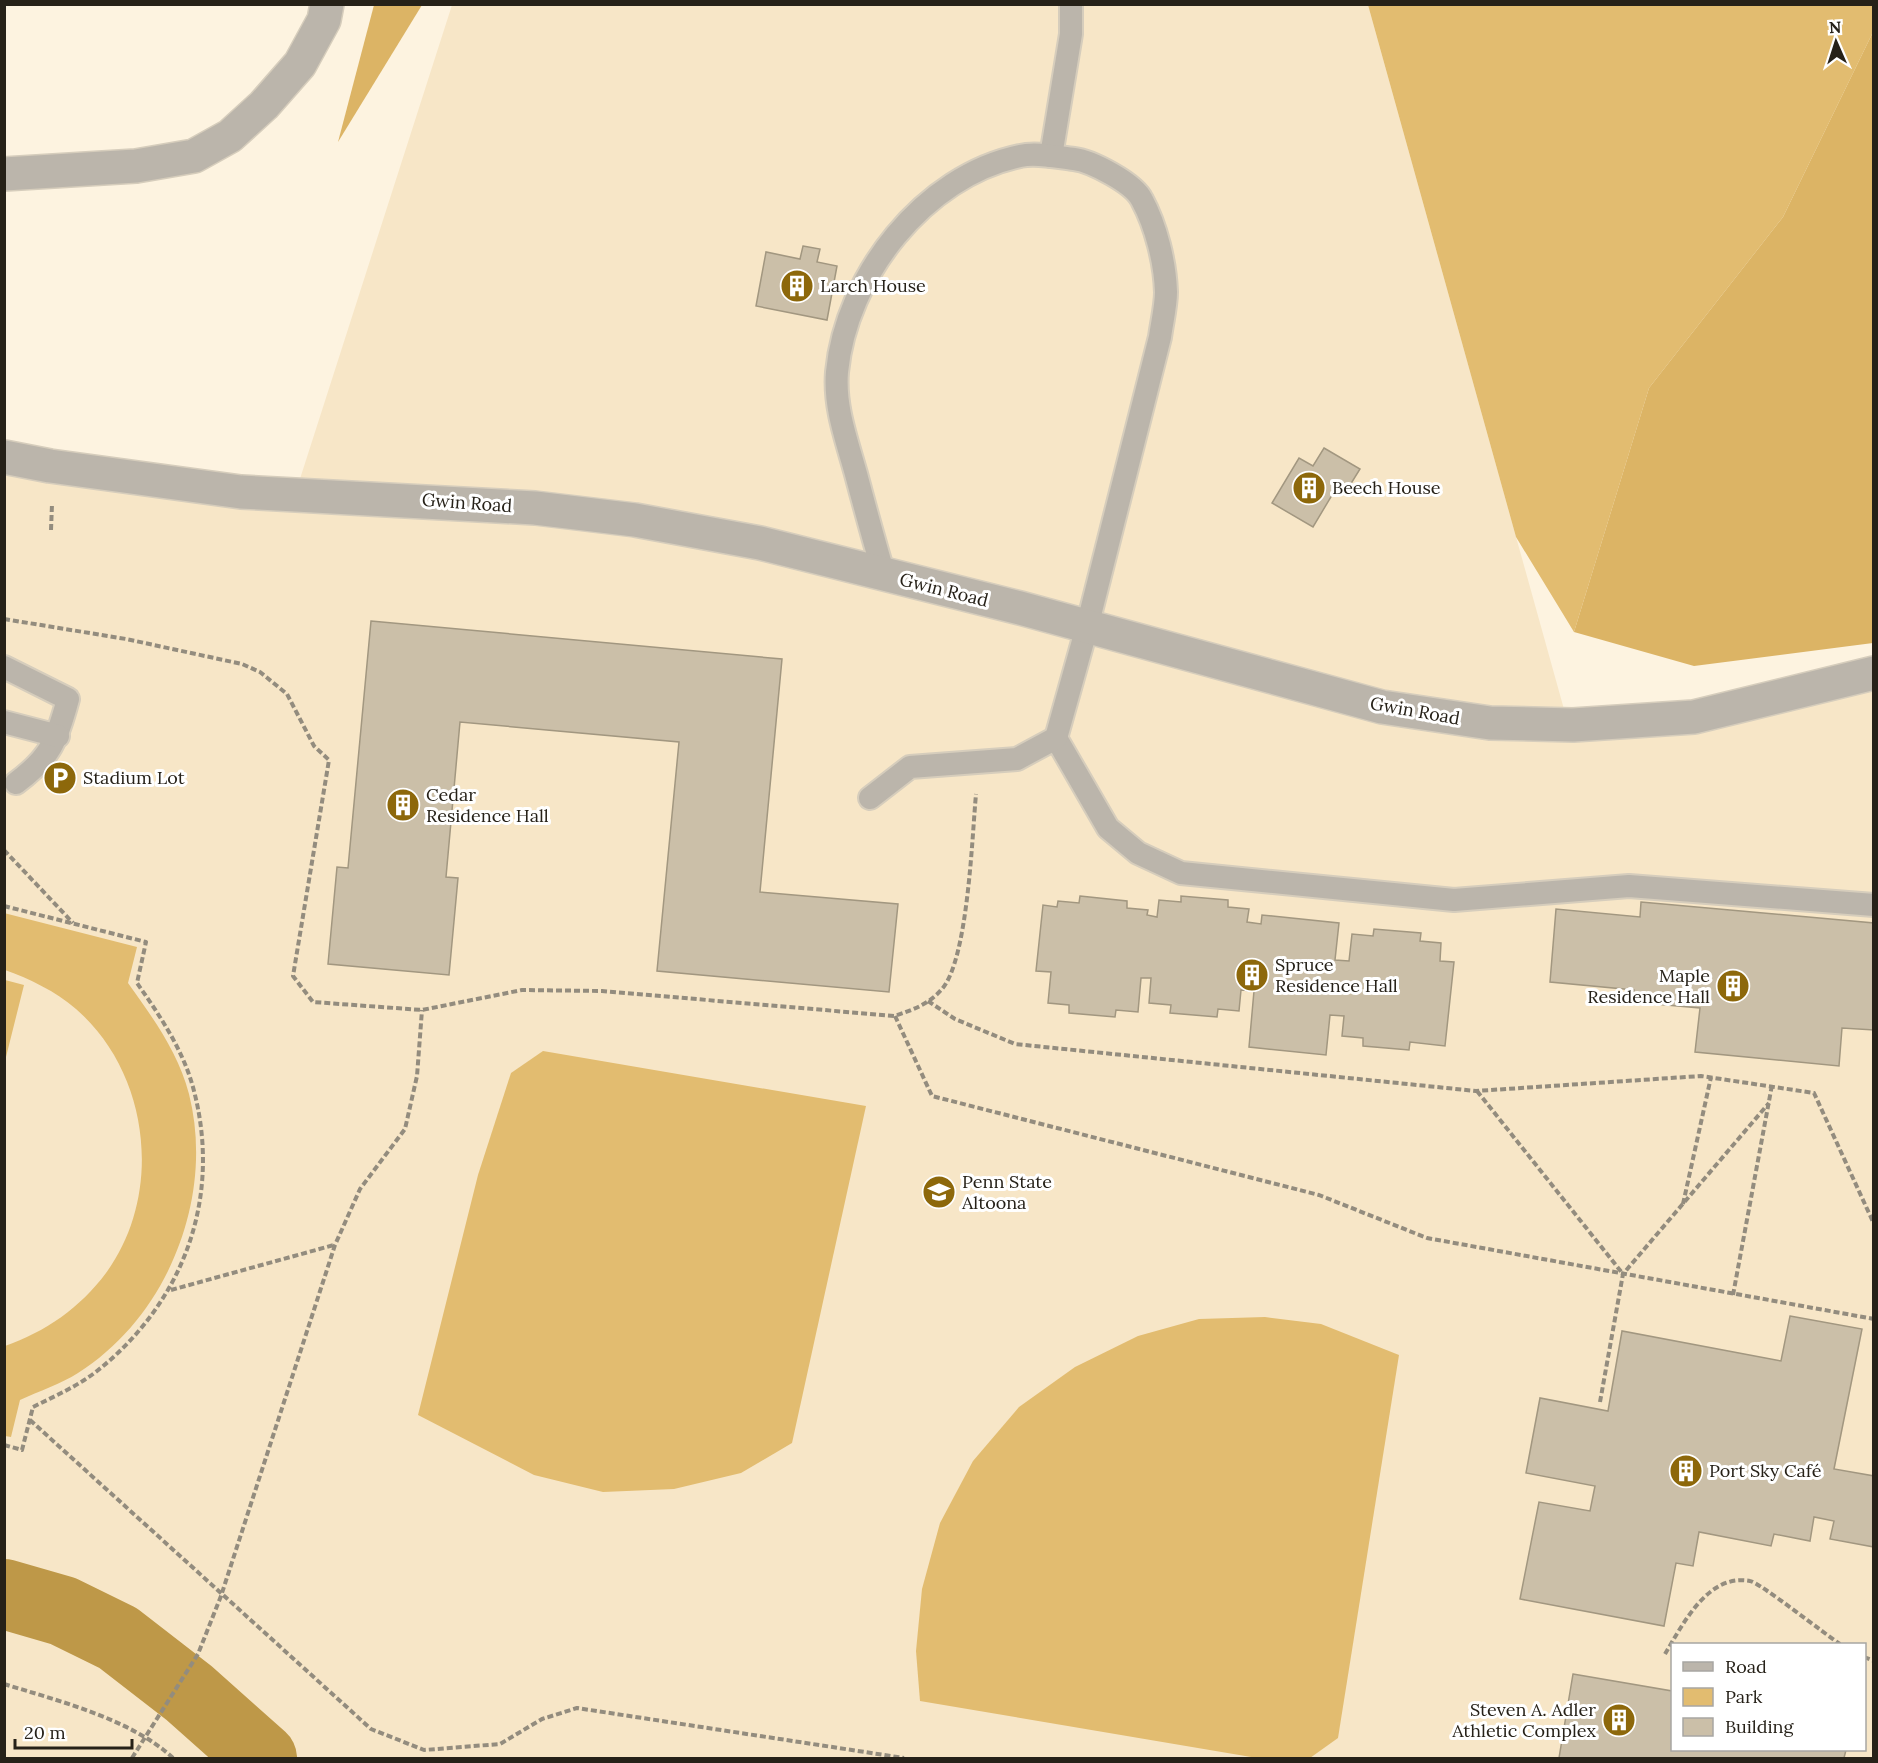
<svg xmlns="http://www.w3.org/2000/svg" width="1878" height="1763" viewBox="0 0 1878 1763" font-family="Lora,serif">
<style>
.built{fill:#f7e6c7;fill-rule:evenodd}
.green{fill:#e2bc70}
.forest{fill:#dcb465}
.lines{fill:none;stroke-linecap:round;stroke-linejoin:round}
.river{stroke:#be9848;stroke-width:70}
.building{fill:#cbbfa8;stroke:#a29780;stroke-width:1.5}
.service-casing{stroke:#d6cdbc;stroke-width:26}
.minor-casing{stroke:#d6cdbc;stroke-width:36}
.tertiary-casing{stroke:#d6cdbc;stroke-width:36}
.path{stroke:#938c7e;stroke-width:4;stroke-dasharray:6 3;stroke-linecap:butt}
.service{stroke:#bbb5ab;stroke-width:22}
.minor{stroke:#bbb5ab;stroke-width:33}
.tertiary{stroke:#bbb5ab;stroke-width:33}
.labels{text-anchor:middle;stroke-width:6;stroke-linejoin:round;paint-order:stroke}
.poi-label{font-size:18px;fill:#262118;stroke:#fff;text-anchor:start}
.street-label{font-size:18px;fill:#262118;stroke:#fff}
</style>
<rect width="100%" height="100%" fill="#fdf3e0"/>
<path class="built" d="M 452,5 L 1368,5 L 1572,738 L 1873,680 L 1873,1758 L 5,1758 L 4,469 L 290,510 ZM 1672,1644 L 1864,1644 L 1864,1750 L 1672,1750 Z"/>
<g class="green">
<polygon points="1368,5 1873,5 1873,32 1783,217 1649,388 1574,632 1516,537"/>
<path d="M 4,913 L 137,947 L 128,983 C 153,1018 178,1052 189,1094 C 215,1197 168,1316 78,1373 C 61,1384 39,1391 20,1400 L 11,1437 L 5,1436 L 5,1346 C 45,1332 80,1308 106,1273 C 164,1194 150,1073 76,1009 C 55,991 30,979 5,970 Z"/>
<polygon points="5,980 24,985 5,1061 4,980"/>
<polygon points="543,1051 866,1106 792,1443 741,1473 674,1489 603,1492 534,1475 418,1415 478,1175 511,1073"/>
<polygon points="1265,1317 1321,1324 1399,1355 1338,1738 1310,1758 1257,1758 920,1701 916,1651 922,1589 940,1523 973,1461 1019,1407 1075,1367 1138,1336 1199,1319"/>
</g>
<g class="forest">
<polygon points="374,5 422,5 338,142"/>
<polygon points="1873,32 1873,643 1694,666 1574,632 1649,388 1783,217"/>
</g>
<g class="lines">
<polyline class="river" points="4,1594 63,1611 118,1638 189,1693 262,1758"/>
</g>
<g class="building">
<polygon points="803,246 820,249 817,262 837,266 827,320 756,306 766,252 800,259"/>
<polygon points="1324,448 1360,469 1347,490 1338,485 1313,527 1272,503 1299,458 1313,466"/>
<polygon points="371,621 782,659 760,892 898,904 889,992 657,971 679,742 460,722 446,877 458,878 449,975 328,964 337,867 348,868"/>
<polygon points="1080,896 1127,901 1127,908 1148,910 1147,915 1157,917 1159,900 1181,902 1181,896 1228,900 1228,907 1249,909 1247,922 1261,924 1262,915 1339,923 1335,960 1349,961 1352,934 1373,936 1374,929 1421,933 1420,941 1441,943 1440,961 1454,962 1445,1046 1410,1042 1409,1050 1363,1046 1363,1038 1342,1036 1344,1016 1330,1015 1326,1055 1249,1047 1254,991 1241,990 1239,1011 1218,1009 1217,1017 1170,1013 1171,1005 1149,1003 1151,978 1141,978 1138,1012 1116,1010 1115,1017 1069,1013 1069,1005 1048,1003 1051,972 1036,971 1043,905 1057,907 1058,901 1079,903"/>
<polygon points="1641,902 1874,923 1874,1030 1842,1028 1839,1066 1695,1052 1700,1008 1633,1002 1634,990 1550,982 1556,909 1640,917"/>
<polygon points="1790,1316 1862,1329 1834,1469 1874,1476 1874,1547 1830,1539 1834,1521 1814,1517 1810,1541 1774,1534 1771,1546 1699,1532 1693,1566 1676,1563 1664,1626 1520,1599 1539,1502 1590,1511 1595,1486 1526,1473 1540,1398 1608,1411 1622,1331 1781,1361"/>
<polygon points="1573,1674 1672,1691 1672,1750 1846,1750 1844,1758 1559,1758"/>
</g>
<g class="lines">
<defs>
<g id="service">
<polyline points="1051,156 1071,34 1071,4"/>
<path d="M 4,667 L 68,699 C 57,740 51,757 16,783"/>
<polyline points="4,722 58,736"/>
<polyline points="1056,738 1108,828 1138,853 1181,873 1454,900 1629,886 1874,905"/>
<path d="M 870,798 L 910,767 L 1017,759 L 1056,738 L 1087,627 L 1160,337 C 1162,322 1166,306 1166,292 C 1165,262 1156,226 1142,200 C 1134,183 1091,161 1074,159 C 1057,157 1036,152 1020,156 C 924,176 846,276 837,372 C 834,407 847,441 856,474 C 865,508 874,541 884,575"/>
</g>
<polyline id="minor" points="4,174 136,166 194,156 230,136 264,105 300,64 324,20 327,4"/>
<polyline id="tertiary" points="4,457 50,466 241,492 535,508 635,520 760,543 1020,608 1382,707 1490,723 1573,725 1694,717 1874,673"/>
</defs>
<use href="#service" class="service-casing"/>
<use href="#minor" class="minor-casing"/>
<use href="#tertiary" class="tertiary-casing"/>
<g class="path">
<polyline points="51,530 52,504"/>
<path d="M 4,619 L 126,639 L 242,664 L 260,672 L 287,694 L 314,746 L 329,760 L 293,976 L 313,1002 L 422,1010 L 522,990 L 602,991 L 894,1016 C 913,1010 929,1004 942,989 C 968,959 972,837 976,794"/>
<polyline points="4,850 73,923"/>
<path d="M 4,906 L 146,942 L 137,983 C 160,1016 184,1051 194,1091 C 222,1199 183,1303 97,1371 C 78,1386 55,1396 33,1407 L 22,1450 L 4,1445"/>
<polyline points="928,1001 955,1019 1015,1044 1476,1091 1701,1076 1814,1093 1874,1224"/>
<polyline points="895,1016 932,1096 1319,1195 1427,1238 1874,1319"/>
<polyline points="1477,1091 1623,1274"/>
<polyline points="1683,1204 1711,1077"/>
<polyline points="171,1290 334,1245"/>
<polyline points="1733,1295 1772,1085"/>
<polyline points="1600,1402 1623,1274 1769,1103"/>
<polyline points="30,1420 371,1729 424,1750 500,1744 542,1719 577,1708 904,1758"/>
<path d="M 1665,1654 C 1683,1624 1708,1573 1750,1581 C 1759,1582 1826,1635 1840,1644"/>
<polyline points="1864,1657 1874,1661"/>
<path d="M 4,1684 C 59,1701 131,1719 173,1758"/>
<polyline points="132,1758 198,1654 221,1596 335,1245 360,1189 405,1129 417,1076 422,1010"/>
</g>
<use href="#service" class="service"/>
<use href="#minor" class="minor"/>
<use href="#tertiary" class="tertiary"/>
</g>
<defs>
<symbol id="building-disc" viewBox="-11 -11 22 22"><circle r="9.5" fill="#8d680b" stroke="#fff"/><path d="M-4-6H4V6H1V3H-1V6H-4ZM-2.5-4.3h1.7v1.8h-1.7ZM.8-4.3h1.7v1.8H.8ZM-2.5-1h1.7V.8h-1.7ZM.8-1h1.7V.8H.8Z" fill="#fff"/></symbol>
<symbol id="parking-disc" viewBox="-11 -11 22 22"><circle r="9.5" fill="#8d680b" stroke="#fff"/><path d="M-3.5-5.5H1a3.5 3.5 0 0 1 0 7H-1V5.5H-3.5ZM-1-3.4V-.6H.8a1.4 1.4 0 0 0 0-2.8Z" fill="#fff"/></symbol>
<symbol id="university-disc" viewBox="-11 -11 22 22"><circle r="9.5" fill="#8d680b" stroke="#fff"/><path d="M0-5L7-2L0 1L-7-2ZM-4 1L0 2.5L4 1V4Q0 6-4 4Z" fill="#fff"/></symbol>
</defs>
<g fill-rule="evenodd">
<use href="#building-disc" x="778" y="267" width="38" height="38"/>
<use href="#building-disc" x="1290" y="469" width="38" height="38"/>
<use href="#parking-disc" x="41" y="759" width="38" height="38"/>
<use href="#building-disc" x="384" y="786" width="38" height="38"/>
<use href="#building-disc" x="1233" y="956" width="38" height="38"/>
<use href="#building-disc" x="1714" y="967" width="38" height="38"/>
<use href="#university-disc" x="920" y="1173" width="38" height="38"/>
<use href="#building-disc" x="1667" y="1452" width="38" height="38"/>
<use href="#building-disc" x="1600" y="1701" width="38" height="38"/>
</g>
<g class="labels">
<g class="poi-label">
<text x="820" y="292">Larch House</text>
<text x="1332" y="494">Beech House</text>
<text x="83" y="784">Stadium Lot</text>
<text x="426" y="801">Cedar<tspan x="426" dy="21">Residence Hall</tspan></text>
<text x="1275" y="971">Spruce<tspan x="1275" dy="21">Residence Hall</tspan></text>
<text x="1710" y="982" text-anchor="end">Maple<tspan x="1710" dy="21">Residence Hall</tspan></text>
<text x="962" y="1188">Penn State<tspan x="962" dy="21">Altoona</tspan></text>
<text x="1709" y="1477">Port Sky Café</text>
<text x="1596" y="1716" text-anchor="end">Steven A. Adler<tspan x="1596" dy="21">Athletic Complex</tspan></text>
</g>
<g class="street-label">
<text transform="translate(467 503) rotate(4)" y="6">Gwin Road</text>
<text transform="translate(944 590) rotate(14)" y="6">Gwin Road</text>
<text transform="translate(1415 711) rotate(10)" y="6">Gwin Road</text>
</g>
</g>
<rect width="1878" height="1763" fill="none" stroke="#262118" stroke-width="12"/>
<rect x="1671" y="1643" width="195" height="108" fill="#ffffff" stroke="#a8a6a3" stroke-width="1.5"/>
<rect x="1683" y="1662" width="30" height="9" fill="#bbb5ab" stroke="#a8a6a3" stroke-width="1.5"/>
<text x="1725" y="1673" font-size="18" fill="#262118">Road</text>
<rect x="1683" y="1688" width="30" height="18" fill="#e2bc70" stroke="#a8a6a3" stroke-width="1.5"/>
<text x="1725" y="1703" font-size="18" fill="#262118">Park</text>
<rect x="1683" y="1718" width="30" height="18" fill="#cbbfa8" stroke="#a8a6a3" stroke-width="1.5"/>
<text x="1725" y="1733" font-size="18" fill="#262118">Building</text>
<g transform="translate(1836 42) rotate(357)" stroke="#ffffff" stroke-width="4.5" paint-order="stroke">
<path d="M0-4.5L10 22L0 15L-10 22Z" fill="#262118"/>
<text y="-9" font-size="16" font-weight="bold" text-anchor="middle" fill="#262118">N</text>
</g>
<path d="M15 1739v9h117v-9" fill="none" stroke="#262118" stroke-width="3"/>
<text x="24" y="1739" font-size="18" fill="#262118" stroke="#ffffff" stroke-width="4.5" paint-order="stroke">20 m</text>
</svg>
